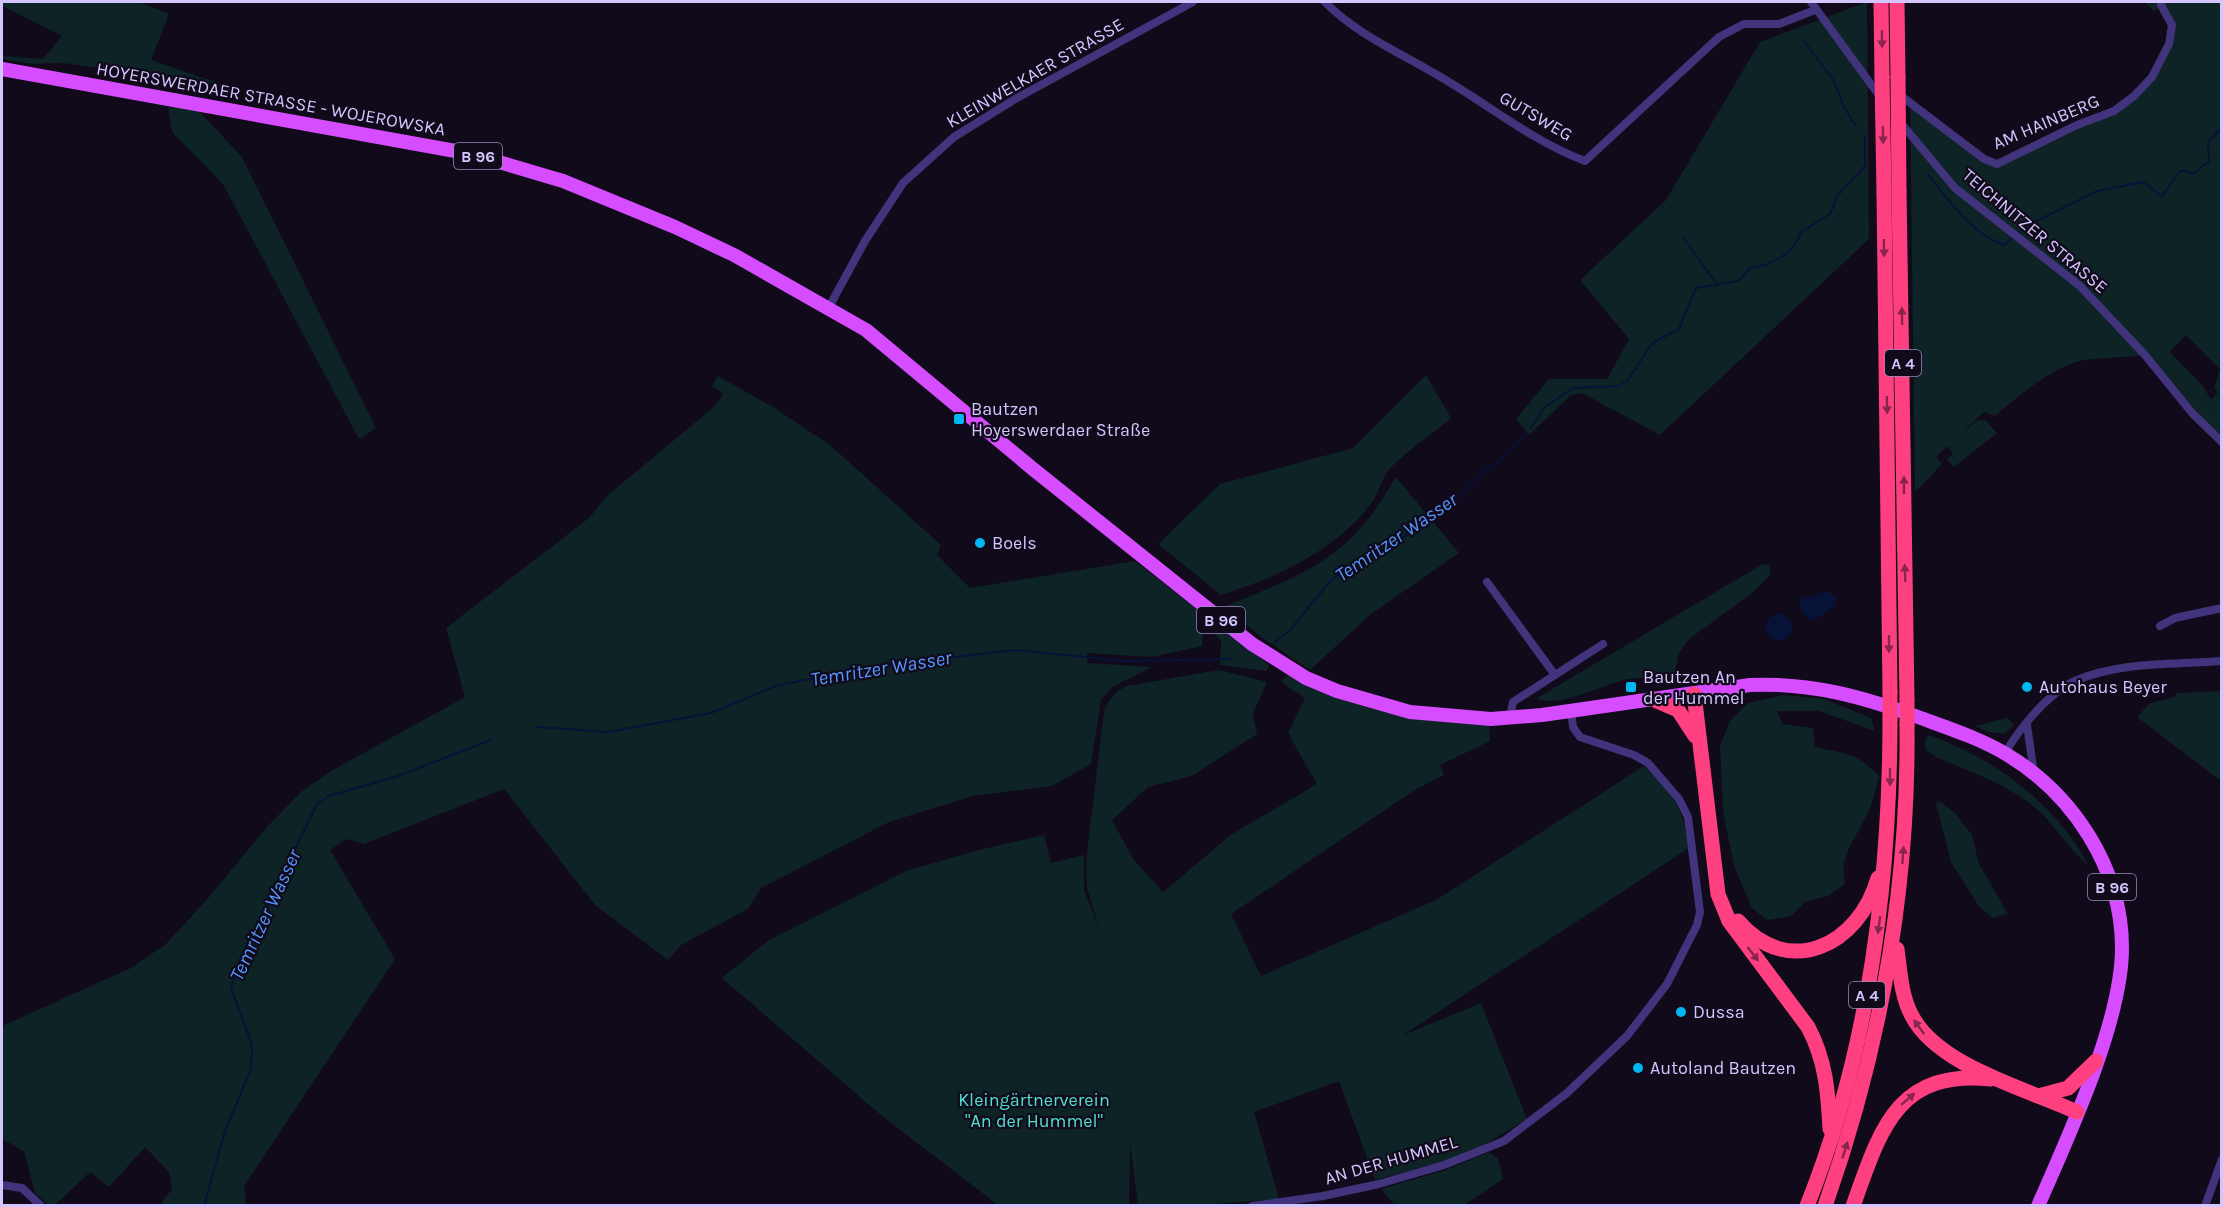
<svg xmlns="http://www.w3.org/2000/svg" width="2223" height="1207" viewBox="0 0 2223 1207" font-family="Karla,sans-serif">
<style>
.green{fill:#0e2325;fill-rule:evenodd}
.water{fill:#071238}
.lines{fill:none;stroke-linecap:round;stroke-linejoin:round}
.stream{stroke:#071238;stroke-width:2}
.street{stroke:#41347c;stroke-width:8}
.primary{stroke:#d64cff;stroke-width:14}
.highway{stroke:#ff4080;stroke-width:15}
.highway-bridge{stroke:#ff4080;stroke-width:15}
.oneway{fill:#88254e}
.poi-dot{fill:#00b6f0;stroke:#100a1b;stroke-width:2}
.labels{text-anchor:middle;stroke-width:4.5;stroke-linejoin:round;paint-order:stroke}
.shield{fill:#100a1b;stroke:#998dbb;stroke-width:1.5}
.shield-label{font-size:16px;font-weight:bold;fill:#d4c5ff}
.street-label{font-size:18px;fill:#d4c5ff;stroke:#100a1b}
.poi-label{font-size:18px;fill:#d4c5ff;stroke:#100a1b;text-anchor:start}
.park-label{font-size:18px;fill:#50e0d0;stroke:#100a1b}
.water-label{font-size:20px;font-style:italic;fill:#5397ff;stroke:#100a1b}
</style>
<rect width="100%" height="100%" fill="#100a1b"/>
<g class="green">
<polygon points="2,2 139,2 169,14 151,60 224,85 63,63 32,64 2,59 2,56 43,59 62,36 2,6"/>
<polygon points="1867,2 1869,239 1660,435 1582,393 1571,395 1529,435 1516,419 1549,379 1607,379 1629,339 1580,280 1666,200 1760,42"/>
<path d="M 2145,2 L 2221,2 L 2221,442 L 2146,355 C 2125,358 2105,357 2085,360 C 2056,364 2017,397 1995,416 L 1984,412 L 1960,435 L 1978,420 L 1985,420 L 1997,433 L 1954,467 L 1947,459 L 1953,454 L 1947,446 L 1936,457 L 1942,464 L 1915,492 L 1910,101 L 1998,164 L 2114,111 L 2152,77 L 2169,44 L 2169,22 L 2159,9 L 2153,11 ZM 2186,335 L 2220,369 L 2214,388 L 2218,392 L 2211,400 L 2203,386 L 2170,352 Z"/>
<polygon points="168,107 196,108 242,157 376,428 359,439 223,184 172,132"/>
<path d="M 1426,375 L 1451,418 C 1434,433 1402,454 1388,471 C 1381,481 1378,494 1371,504 C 1333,552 1278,577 1221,595 L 1158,544 L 1220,484 L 1353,448 Z"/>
<polygon points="718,376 773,407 830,445 941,545 937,555 970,588 1135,561 1269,665 1267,671 1220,665 1221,640 1203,625 1202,646 1152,657 1087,653 1087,663 1152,667 1112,687 1101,700 1091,764 1052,786 973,796 889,822 761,888 748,909 681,945 668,960 595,905 504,789 364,844 347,839 330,850 395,959 244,1186 246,1205 160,1205 172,1189 169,1172 145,1147 109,1187 90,1172 55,1205 48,1205 35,1193 24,1151 2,1139 2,1026 131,968 166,944 209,897 266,828 301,792 331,771 465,697 446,628 589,518 609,494 715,406 723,394 712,386"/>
<path d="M 1396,477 L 1459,553 L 1371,614 L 1310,670 L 1260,636 L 1224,607 C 1271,587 1320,571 1356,533 C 1372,517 1384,496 1396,477 Z"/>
<path d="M 1763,564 L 1770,565 L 1770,575 L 1752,593 L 1689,639 L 1678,654 L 1675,674 C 1660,679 1644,676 1628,679 C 1606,683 1557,710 1537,698 Z"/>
<path d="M 1219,670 L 1267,682 L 1253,713 L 1257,734 L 1192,776 L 1148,787 L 1112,820 L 1134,860 L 1163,892 L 1232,834 L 1317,784 L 1288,733 L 1305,698 L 1281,682 L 1288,675 L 1339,697 L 1489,725 L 1490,741 L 1440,765 L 1444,775 L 1413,791 L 1231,914 L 1261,976 L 1436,900 L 1644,766 C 1675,790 1683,811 1689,848 L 1403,1035 L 1481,1003 L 1527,1119 L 1487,1143 L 1443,1162 L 1375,1180 L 1339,1081 L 1254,1112 L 1279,1199 L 1187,1206 L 1138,1205 L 1130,1143 L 1129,1205 L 998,1205 L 882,1116 L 722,978 L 769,940 L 906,871 L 983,849 L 1044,835 L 1051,863 L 1084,855 L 1084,890 L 1099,927 L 1087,888 L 1086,862 L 1104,711 C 1110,698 1114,692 1127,686 Z"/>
<polygon points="2221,691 2222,691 2221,781 2137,717 2150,703 2175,697 2177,693"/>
<path d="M 1784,695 L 1824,699 L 1871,718 L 1875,731 L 1819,711 L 1777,711 L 1783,724 L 1813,728 L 1815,747 C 1846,754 1856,752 1879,776 C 1876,787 1874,798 1870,808 C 1859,836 1838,853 1845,884 L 1828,896 L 1805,902 L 1791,916 L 1767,920 L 1752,908 L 1734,866 L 1723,811 L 1720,746 L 1730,721 L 1748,703 Z"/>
<polygon points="2007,718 2014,725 2005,734 1988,732 1975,726"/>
<path d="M 1929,735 C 1995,759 2055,803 2089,866 C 2071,851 2059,831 2042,814 C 2013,786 1973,773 1936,757 L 1926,750 L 1925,741 Z"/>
<polygon points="1941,802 1955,813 1972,835 1979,864 2008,914 1992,918 1978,905 1951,862 1936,803"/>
<polygon points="1489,1152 1498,1159 1503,1179 1464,1205 1395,1205 1381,1189 1446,1170"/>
</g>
<g class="water">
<polygon points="1827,591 1836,597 1835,605 1818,618 1809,620 1800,607 1800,600"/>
<circle cx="1779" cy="627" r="13"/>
</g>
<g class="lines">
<g class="stream">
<polyline points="1804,41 1834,81 1843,105 1855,125"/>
<path d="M 1928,174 C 1948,200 1972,234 2004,245 L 2026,226 L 2097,191 L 2143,182 L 2162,196 L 2181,170 L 2193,174 L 2209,161 L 2208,142 L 2222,128"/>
<polyline points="1683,237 1716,283"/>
<path d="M 1531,428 L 1545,407 L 1573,388 L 1618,386 L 1628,380 L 1652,343 L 1679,329 L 1696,288 L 1738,281 L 1750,268 C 1772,265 1794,254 1801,232 L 1830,214 L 1838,195 L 1865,166 L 1865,136"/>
<polyline points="1274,643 1290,630 1332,579 1356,562 1391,546 1457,498 1484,471 1506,456 1524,436"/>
<polyline points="537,727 608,732 711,713 778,685 894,664 1016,650 1125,661 1233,659"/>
<polyline points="204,1206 225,1131 251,1069 252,1045 231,988 240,960 317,804 329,796 398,776 491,740"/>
</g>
<g class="street">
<path d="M 1325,2 C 1359,37 1408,56 1449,82 C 1494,109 1535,142 1585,161 L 1719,37 L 1744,24 L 1779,24 L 1815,10"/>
<polyline points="1811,2 1881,98"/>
<polyline points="1896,92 1984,159 1997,164 2077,125 2114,111 2134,96 2152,77 2169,44 2172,25 2161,5"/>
<polyline points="1900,122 1955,188 2080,286 2145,355 2192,413 2222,442"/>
<polyline points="829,307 865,241 903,183 954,137 1017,98 1193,2"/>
<polyline points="1487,582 1555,675"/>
<polyline points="2160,626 2175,618 2222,608"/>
<polyline points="1510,718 1513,702 1603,644"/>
<polyline points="2027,725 2034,774"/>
<path d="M 2005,753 C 2020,728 2048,693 2075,681 C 2120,661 2174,665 2222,661"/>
<polyline points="2,1185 22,1188 41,1206"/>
<polyline points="1252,1206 1323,1196 1379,1184 1444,1165 1504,1141 1567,1093 1627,1036 1667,984 1697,925 1700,912 1688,817 1679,799 1648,763 1634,755 1580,737 1573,727 1571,711"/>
<polyline points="2205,1206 2222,1159"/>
</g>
<path class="primary" d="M 2,69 L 472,154 L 563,181 L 675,227 L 734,255 L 866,330 L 1033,469 L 1252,644 L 1306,678 L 1337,691 L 1410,712 L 1491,719 L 1542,715 L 1750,685 C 1810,682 1863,697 1918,717 C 1948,728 1979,738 2006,754 C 2073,794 2122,868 2122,948 C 2122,1022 2068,1137 2038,1206"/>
<g class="highway">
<polyline points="1881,2 1882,77"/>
<polyline points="1897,2 1898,77"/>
<polyline points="1884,192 1890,692"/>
<polyline points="1899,192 1907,699"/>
<path d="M 1694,694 L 1718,894 L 1729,921 L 1808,1027 C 1826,1061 1828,1092 1830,1129"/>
<polyline points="1655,700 1678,710 1695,736"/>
<path d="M 1738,921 C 1789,980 1859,945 1878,878"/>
<path d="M 1897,949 C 1900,971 1901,996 1912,1016 C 1938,1066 2027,1089 2077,1112"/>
<polyline points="2042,1095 2068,1088 2096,1061"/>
<path d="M 1807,1206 C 1869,1051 1890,885 1890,719"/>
<path d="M 1825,1206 C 1880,1050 1909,890 1907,725"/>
<path d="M 1853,1206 C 1880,1131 1896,1069 1991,1079"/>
</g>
<g class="highway-bridge">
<polyline points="1882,77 1884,192"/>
<polyline points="1898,77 1899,192"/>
<polyline points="1890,692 1890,719"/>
<polyline points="1907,699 1907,725"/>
</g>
</g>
<defs><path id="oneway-solid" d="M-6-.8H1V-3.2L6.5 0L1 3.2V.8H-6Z" transform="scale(1.5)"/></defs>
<g class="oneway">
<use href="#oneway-solid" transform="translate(1882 39) rotate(89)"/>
<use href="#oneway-solid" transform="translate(1883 135) rotate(89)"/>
<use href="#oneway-solid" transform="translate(1884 248) rotate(89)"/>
<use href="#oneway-solid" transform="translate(1902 316) rotate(-91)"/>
<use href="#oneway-solid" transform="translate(1887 405) rotate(89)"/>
<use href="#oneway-solid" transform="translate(1904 485) rotate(-90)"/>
<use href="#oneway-solid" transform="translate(1905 573) rotate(-92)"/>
<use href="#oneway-solid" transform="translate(1889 644) rotate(90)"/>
<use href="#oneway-solid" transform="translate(1890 777) rotate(90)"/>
<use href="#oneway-solid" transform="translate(1903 855) rotate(-86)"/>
<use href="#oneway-solid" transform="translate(1879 925) rotate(98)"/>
<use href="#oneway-solid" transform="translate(1753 954) rotate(52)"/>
<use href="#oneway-solid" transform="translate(1919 1027) rotate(-126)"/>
<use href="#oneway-solid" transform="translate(1908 1099) rotate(-41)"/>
<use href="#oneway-solid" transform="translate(1845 1150) rotate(-73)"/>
</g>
<g class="poi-dot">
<rect x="953" y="413" width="12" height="12" rx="3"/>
<circle cx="980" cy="543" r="6"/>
<rect x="1625" y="681" width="12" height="12" rx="3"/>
<circle cx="2027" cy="687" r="6"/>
<circle cx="1681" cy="1012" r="6"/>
<circle cx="1638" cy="1068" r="6"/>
</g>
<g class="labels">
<g class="shield">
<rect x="454" y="143" width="48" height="26" rx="4.5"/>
<rect x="1885" y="350" width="36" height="26" rx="4.5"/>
<rect x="1197" y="607" width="48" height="26" rx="4.5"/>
<rect x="2088" y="874" width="48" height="26" rx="4.5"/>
<rect x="1849" y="982" width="36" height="26" rx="4.5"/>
</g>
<g class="shield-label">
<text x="478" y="162">B 96</text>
<text x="1903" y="369">A 4</text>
<text x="1221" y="626">B 96</text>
<text x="2112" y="893">B 96</text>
<text x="1867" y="1001">A 4</text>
</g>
<g class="street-label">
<text transform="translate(1035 73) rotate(-30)" y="6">KLEINWELKAER STRASSE</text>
<text transform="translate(271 99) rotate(10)" y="6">HOYERSWERDAER STRASSE - WOJEROWSKA</text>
<text transform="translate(1536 116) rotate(30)" y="6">GUTSWEG</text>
<text transform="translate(2046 122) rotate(-23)" y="6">AM HAINBERG</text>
<text transform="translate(2035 231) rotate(40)" y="6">TEICHNITZER STRASSE</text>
<text transform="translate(1391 1160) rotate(-16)" y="6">AN DER HUMMEL</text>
</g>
<g class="poi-label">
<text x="971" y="415">Bautzen<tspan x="971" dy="21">Hoyerswerdaer Straße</tspan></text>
<text x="992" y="549">Boels</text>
<text x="1643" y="683">Bautzen An<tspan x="1643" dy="21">der Hummel</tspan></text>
<text x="2039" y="693">Autohaus Beyer</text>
<text x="1693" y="1018">Dussa</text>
<text x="1650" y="1074">Autoland Bautzen</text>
</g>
<g class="park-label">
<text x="1034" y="1106">Kleingärtnerverein<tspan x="1034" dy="21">"An der Hummel"</tspan></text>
</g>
<g class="water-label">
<text transform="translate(1396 537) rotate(-34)" y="7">Temritzer Wasser</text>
<text transform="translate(881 668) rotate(-9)" y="7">Temritzer Wasser</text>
<text transform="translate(265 915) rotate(-65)" y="7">Temritzer Wasser</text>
</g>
</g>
<rect width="2223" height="1207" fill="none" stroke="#d4c5ff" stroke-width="6"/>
</svg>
